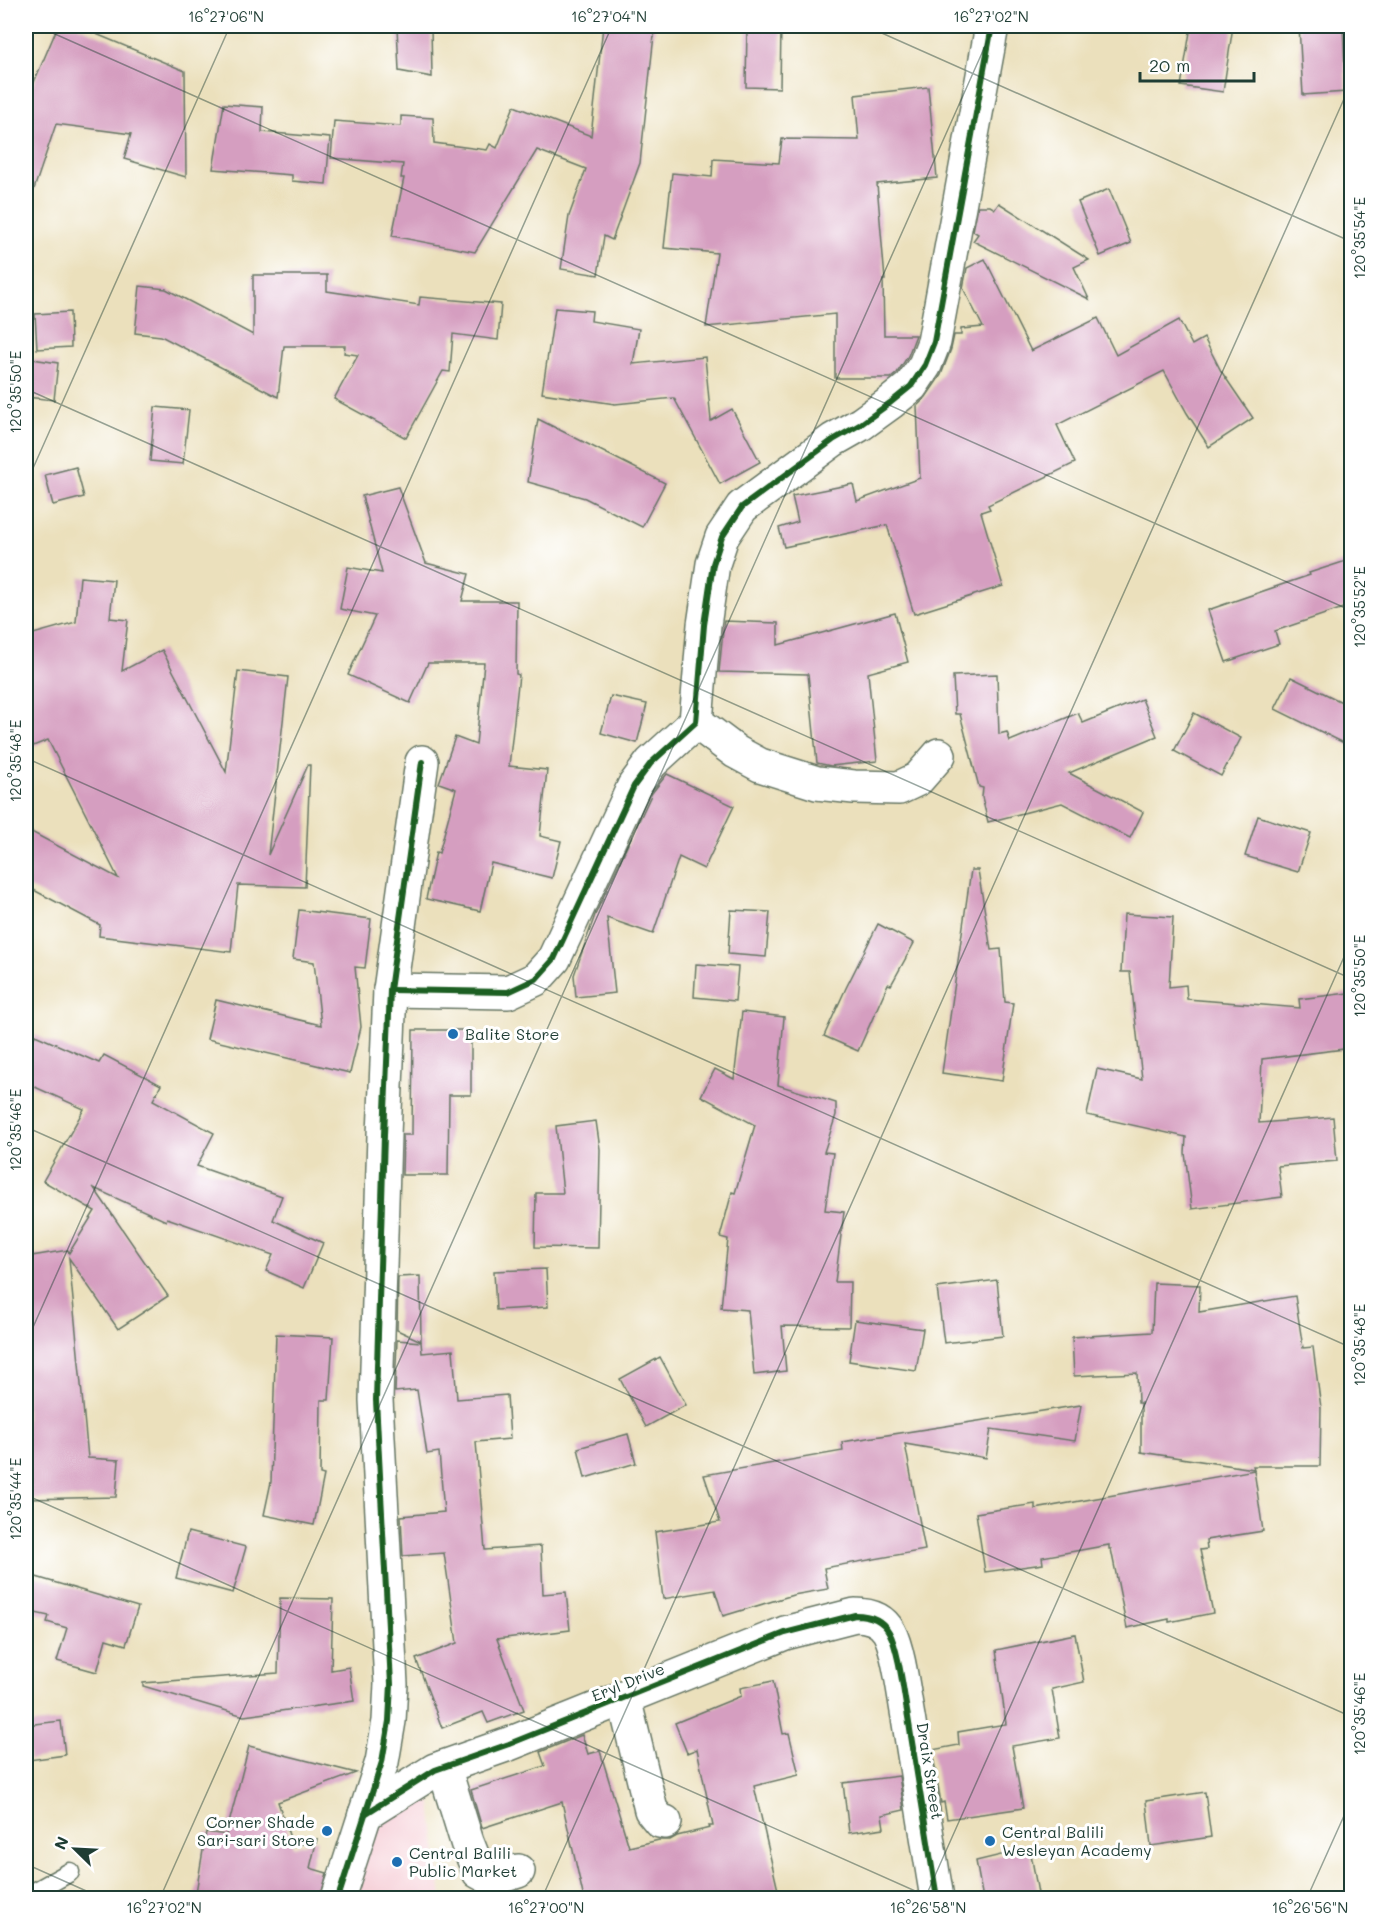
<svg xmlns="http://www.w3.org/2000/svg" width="1377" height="1924" viewBox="0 0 1377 1924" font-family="Mali,sans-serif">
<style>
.built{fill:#f6cfd7}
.building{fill:#d59ec0}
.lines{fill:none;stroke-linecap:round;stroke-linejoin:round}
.service-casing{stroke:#667664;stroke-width:21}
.minor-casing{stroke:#667664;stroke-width:36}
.service{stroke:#fff;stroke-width:18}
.minor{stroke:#fff;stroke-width:33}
.cycleway-casing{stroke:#fff;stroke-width:10}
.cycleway{stroke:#1b5e20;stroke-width:6}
.ticks{fill:none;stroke:#1f3d34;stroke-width:1.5;stroke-opacity:0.45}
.poi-dot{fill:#1f6fb2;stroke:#fff;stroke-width:2}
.labels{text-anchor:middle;stroke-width:6;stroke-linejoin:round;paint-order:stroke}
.poi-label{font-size:16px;fill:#1f3d34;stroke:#fff;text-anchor:start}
.street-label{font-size:16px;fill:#1f3d34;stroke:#fff}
.neatline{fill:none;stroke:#1f3d34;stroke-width:2}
.ticks-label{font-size:15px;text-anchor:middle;fill:#1f3d34}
</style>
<rect width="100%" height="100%" fill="#fff"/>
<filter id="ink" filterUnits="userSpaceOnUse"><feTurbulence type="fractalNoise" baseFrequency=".0167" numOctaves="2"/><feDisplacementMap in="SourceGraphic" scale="12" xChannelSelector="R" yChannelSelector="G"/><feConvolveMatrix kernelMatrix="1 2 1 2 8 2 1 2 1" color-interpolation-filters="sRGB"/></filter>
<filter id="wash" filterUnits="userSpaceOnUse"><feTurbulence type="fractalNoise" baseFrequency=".008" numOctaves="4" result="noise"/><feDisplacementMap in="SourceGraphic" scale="24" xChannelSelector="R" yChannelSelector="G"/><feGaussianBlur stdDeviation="1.35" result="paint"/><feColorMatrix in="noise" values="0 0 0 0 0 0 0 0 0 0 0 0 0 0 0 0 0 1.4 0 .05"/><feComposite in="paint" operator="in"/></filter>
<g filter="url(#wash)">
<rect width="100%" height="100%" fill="#ebe0bc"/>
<polygon class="built" points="430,1795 442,1898 348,1898 366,1826"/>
<g id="blocks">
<g class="building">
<polygon points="58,26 77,26 185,71 186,177 124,159 131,134 56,124 31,198 26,197 26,101"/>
<polygon points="397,26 431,26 432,77 399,71"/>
<polygon points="603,26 655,26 640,163 612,240 604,236 598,275 561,269 569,216 586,169 537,150 475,252 392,236 404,178 401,178 403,164 331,158 334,121 401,126 401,116 433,118 434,143 487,150 490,144 497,148 514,106 591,136"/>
<polygon points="747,26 781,26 780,88 746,87"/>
<polygon points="1191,26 1233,26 1223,92 1181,86"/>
<polygon points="1299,26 1343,26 1346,92 1303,95"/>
<polygon points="928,87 937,178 877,184 885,280 883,280 884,335 916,335 908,356 897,373 891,378 835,378 835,314 706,327 717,253 664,248 672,173 712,177 713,159 779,163 782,139 859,140 855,95"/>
<polygon points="224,104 263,107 262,132 330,138 326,184 292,181 292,175 213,169"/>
<polygon points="1109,189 1131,243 1100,256 1078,202"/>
<polygon points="999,203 1089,260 1074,267 1089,299 973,241 978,234 973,231 978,206 990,206 995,209"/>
<polygon points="985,259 1031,351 1098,318 1116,355 1179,320 1192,345 1204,338 1221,371 1253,418 1209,447 1187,413 1164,371 1057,425 1075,463 988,505 990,509 981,512 1003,586 914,614 887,525 784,547 779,528 798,522 792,496 853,484 857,501 920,478 917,406 926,397 941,375 951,349 954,335 961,335 961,329 983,327 963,288 967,268"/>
<polygon points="253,275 327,275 327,291 419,305 420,297 501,304 498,340 453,334 450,372 443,371 406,438 334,399 358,355 344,353 345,346 284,346 278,397 161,336 135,333 140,286 166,289 253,335"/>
<polygon points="555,308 592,311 591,321 639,329 633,364 705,357 711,421 732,409 760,462 720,484 674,398 615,404 542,393"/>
<polygon points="70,312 71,347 37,349 35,314"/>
<polygon points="26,358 58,363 54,400 26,397"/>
<polygon points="155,407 189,410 183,464 150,461"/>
<polygon points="538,419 665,483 642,527 585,498 528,482"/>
<polygon points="76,467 84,497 53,505 45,475"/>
<polygon points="398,487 426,563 469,574 462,601 517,601 516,674 519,675 509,766 547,770 540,836 561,841 552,878 491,863 480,911 426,899 436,852 439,853 456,789 439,783 455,737 476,745 484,663 428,663 410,703 348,675 375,616 340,609 348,567 382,573 362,496"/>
<polygon points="1352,559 1352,605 1275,631 1279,644 1226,662 1208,610 1310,575 1309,573"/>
<polygon points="80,577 114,580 110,618 128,620 122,671 162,650 226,772 238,671 288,677 268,855 308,765 310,765 305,887 238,885 231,952 99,936 100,925 26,886 26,829 118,878 48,740 26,749 26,636 76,622"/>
<polygon points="895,613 908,662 868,673 877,761 831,766 817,763 808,674 719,672 724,621 778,623 778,645"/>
<polygon points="997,674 999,734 1007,732 1010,741 1078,713 1083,723 1142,699 1157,736 1069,773 1143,812 1130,838 1062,803 988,822 982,797 983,788 979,787 960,714 955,714 953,676"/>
<polygon points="1291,677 1352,707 1352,747 1275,709"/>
<polygon points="611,696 647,704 637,743 601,733"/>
<polygon points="1194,713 1241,738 1221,776 1174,751"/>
<polygon points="667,774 734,806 704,869 679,857 653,934 607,918 615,993 576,997 574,975 595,915 652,793"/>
<polygon points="1258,816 1311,833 1298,872 1245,856"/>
<polygon points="971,870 978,870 991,950 1001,949 1005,1002 1013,1003 1002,1081 942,1073"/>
<polygon points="299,910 371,919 365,968 355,967 361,1027 350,1073 207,1039 216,1000 321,1025 314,962 293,959"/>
<polygon points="731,910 770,912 766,957 728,954"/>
<polygon points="1124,914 1173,917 1169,987 1186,985 1187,999 1300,1008 1299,999 1348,993 1352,1028 1352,1048 1262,1059 1259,1123 1333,1117 1337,1161 1278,1166 1282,1197 1192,1209 1185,1153 1186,1137 1087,1115 1097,1069 1142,1079 1130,972 1121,972"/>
<polygon points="878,924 914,943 891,985 888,984 858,1051 824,1036 846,988"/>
<polygon points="696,964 738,967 735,1001 694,997"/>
<polygon points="742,1012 784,1017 778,1085 836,1103 836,1115 824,1152 833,1153 825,1210 844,1212 835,1282 850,1282 849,1327 782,1326 786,1371 754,1375 748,1310 721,1308 728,1239 720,1237 732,1192 735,1193 755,1125 701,1096 715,1069 734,1079"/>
<polygon points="413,1030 471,1030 471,1095 449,1095 448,1175 402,1175 403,1135 412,1135"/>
<polygon points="35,1035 99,1063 104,1055 161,1085 153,1100 214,1133 197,1166 282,1196 273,1220 323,1243 304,1288 266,1271 273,1255 167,1218 166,1221 94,1188 168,1296 118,1329 69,1258 88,1458 119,1460 116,1497 26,1499 26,1257 68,1250 69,1253 95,1211 43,1181 84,1109 26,1083 26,1056"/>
<polygon points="596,1121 600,1149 598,1248 535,1247 536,1193 563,1193 556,1126"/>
<polygon points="546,1269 548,1307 496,1310 494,1271"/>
<polygon points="420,1276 421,1341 397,1330 398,1277"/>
<polygon points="997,1280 1003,1336 944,1343 937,1288"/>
<polygon points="1154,1283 1200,1285 1199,1312 1295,1296 1303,1348 1313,1347 1321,1408 1320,1466 1253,1466 1254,1469 1141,1452 1141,1403 1138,1403 1137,1373 1074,1376 1072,1337 1152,1332"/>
<polygon points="855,1320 923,1329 916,1371 849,1361"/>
<polygon points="276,1334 333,1337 329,1400 321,1400 320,1474 324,1475 314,1525 264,1515 271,1482"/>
<polygon points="397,1340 421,1342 422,1353 453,1350 457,1399 507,1395 510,1439 476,1442 485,1550 541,1546 543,1594 566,1592 570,1630 497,1639 524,1710 488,1723 483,1712 442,1728 416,1659 457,1643 444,1553 403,1556 401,1516 444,1512 439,1452 427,1454 417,1390 395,1392"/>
<polygon points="660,1357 686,1405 646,1427 620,1379"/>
<polygon points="1081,1405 1075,1441 991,1429 986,1458 905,1444 925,1550 824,1568 828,1589 793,1595 723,1616 715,1590 663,1599 655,1532 720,1522 704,1475 843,1451 842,1442"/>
<polygon points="628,1434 636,1463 585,1478 578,1448"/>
<polygon points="1254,1470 1263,1531 1206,1540 1207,1549 1200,1550 1213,1613 1169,1622 1169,1619 1127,1628 1111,1549 1109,1549 1109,1545 1042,1557 1043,1564 985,1572 976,1513 1035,1504 1035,1509"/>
<polygon points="188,1532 246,1547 233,1593 176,1578"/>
<polygon points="26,1574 138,1607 126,1645 106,1639 97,1672 57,1661 67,1628 47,1622 49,1616 26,1611"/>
<polygon points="280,1598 333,1599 331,1670 349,1667 354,1701 244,1716 143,1686 143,1683 278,1673"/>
<polygon points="1075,1634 1084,1682 1052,1689 1060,1738 1012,1746 1023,1808 947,1819 944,1802 941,1803 932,1750 959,1745 958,1732 1006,1724 996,1650"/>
<polygon points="773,1681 783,1734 789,1733 799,1775 754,1786 780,1899 584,1899 562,1802 482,1828 471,1790 545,1766 540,1752 582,1735 588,1754 600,1751 629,1847 659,1840 670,1840 677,1836 710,1828 709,1826 713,1826 697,1749 687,1753 675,1723 741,1696 740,1688"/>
<polygon points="61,1721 65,1755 29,1760 26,1725"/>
<polygon points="249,1746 356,1773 278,1802 293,1847 317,1839 310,1868 327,1873 320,1899 195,1899 206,1832 226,1835"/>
<polygon points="899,1776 904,1810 882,1815 884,1828 849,1833 843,1783"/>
<polygon points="1205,1792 1211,1837 1151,1846 1146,1801"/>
<polygon points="1030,1848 1039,1899 983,1899 976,1861"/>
</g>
</g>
</g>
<g filter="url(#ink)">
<use href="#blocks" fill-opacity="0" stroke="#667664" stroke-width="1.5"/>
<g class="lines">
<defs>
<polyline id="service" points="28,1898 29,1895 70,1872"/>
<g id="minor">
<polyline points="696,722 736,752 760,765 817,783 854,787 899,788 918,779 939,755"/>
<polyline points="390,990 508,992 536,979 554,959 634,786 651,763 696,722 704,625 713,564 722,537 742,507 833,440 861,424 890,403 911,386 925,365 934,342 992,26"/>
<polyline points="624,1698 651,1810 660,1821 665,1822"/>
<polyline points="444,1767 467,1842 479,1872 492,1879 518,1871"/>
<path d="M 365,1814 L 435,1770 L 509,1744 L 785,1633 L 855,1615 C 869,1615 882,1619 889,1632 C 899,1650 904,1696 908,1717 C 918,1778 927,1838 937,1898"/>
<polyline points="338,1898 382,1762 389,1721 391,1684 376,1400 384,1135 390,990 422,762"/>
</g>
</defs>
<use href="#service" class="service-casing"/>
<use href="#minor" class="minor-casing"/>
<use href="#service" class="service"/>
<use href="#minor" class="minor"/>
<defs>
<g id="cycleway">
<polyline points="390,990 508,992 536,979 554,959 634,786 651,763 696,722 704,625 713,564 722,537 742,507 833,440 861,424 890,403 911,386 925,365 934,342 992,26"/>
<path d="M 365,1814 L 435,1770 L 509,1744 L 785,1633 L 855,1615 C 869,1615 882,1619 889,1632 C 899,1650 904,1696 908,1717 C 918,1778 927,1838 937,1898"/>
<polyline points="338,1898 382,1762 389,1721 391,1684 376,1400 384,1135 390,990 422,762"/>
</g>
</defs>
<use href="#cycleway" class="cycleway-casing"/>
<use href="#cycleway" class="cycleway"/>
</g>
</g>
<path class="ticks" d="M 37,26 L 1352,611M 866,26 L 1352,242M 26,389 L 1352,979M 26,484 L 230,26M 26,758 L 1352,1348M 26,1127 L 1352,1717M 26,1343 L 612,26M 26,1495 L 931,1898M 26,1864 L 102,1898M 160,1898 L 994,26M 542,1898 L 1352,81M 925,1898 L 1352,939M 1307,1898 L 1352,1798"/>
<g class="poi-dot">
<circle cx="453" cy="1034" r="6"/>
<circle cx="327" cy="1831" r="6"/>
<circle cx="990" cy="1841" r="6"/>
<circle cx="397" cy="1862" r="6"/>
</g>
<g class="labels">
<g class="poi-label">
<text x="465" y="1040">Balite Store</text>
<text x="315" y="1828" text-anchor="end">Corner Shade<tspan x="315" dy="18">Sari-sari Store</tspan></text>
<text x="1002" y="1838">Central Balili<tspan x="1002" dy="18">Wesleyan Academy</tspan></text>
<text x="409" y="1859">Central Balili<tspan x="409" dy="18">Public Market</tspan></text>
</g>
<g class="street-label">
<text transform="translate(628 1682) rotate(-22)" y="6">Eryl Drive</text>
<text transform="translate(930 1771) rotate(81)" y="6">Draix Street</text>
</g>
</g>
<rect width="1377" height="1924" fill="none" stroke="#fff" stroke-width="66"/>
<g transform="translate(75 1849) rotate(294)" stroke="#ffffff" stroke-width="4.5" paint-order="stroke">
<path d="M0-4.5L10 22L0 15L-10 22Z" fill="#1f3d34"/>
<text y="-9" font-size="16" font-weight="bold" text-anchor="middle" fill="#1f3d34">N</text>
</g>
<path d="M1140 72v9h114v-9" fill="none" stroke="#1f3d34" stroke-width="3"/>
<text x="1149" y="72" font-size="18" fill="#1f3d34" stroke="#ffffff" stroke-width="4.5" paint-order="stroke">20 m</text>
<rect x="33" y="33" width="1311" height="1858" class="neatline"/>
<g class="ticks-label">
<text x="226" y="22">16°27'06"N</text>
<text x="609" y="22">16°27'04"N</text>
<text x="991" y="22">16°27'02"N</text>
<text transform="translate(1360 238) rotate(-90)" y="5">120°35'54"E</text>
<text transform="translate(16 392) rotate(-90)" y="5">120°35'50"E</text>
<text transform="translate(1360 607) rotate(-90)" y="5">120°35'52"E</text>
<text transform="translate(16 761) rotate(-90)" y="5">120°35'48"E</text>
<text transform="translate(1360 976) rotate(-90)" y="5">120°35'50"E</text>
<text transform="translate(16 1130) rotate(-90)" y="5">120°35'46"E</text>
<text transform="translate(1360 1345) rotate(-90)" y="5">120°35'48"E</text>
<text transform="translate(16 1499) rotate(-90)" y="5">120°35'44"E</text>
<text transform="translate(1360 1714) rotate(-90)" y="5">120°35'46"E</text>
<text x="164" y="1913">16°27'02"N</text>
<text x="546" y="1913">16°27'00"N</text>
<text x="928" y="1913">16°26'58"N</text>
<text x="1310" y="1913">16°26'56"N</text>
</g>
</svg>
